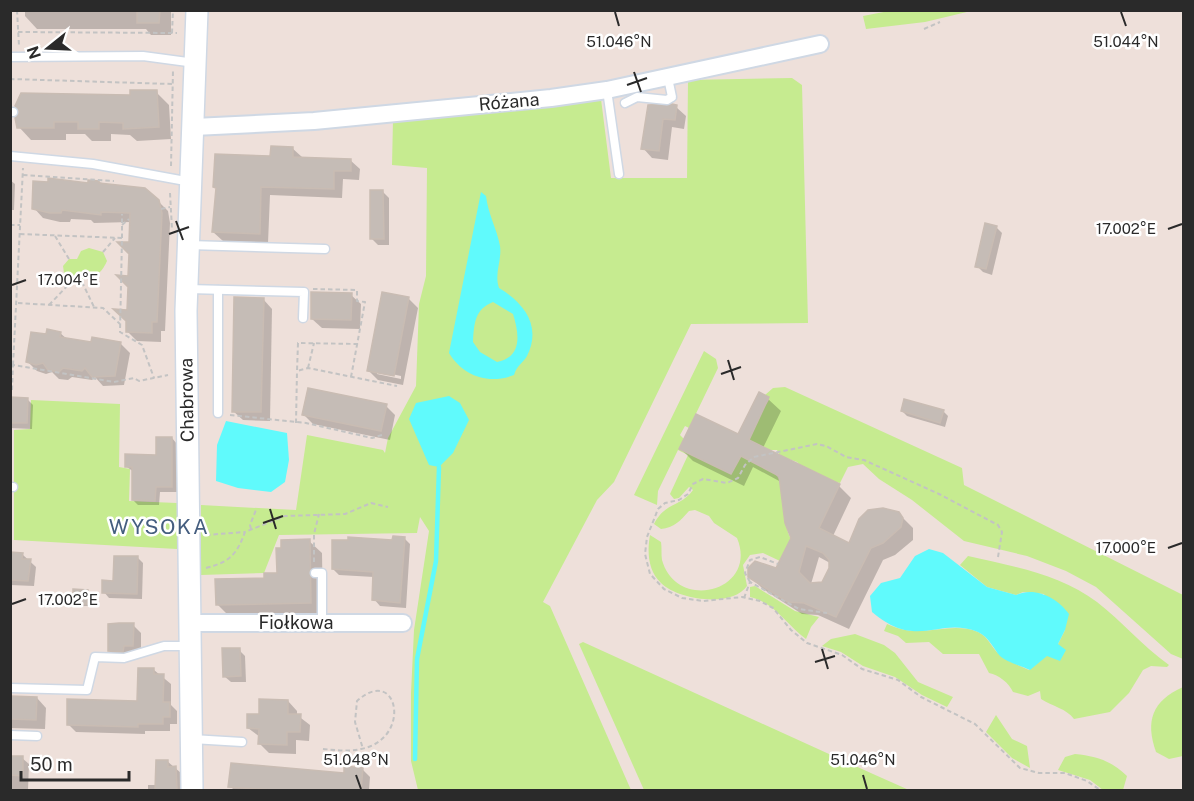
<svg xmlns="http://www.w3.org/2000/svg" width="1194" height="801" viewBox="0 0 1194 801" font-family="'Public Sans',sans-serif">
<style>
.green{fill:#c6eb90}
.water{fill:#60fafc;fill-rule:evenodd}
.shadow{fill:#0003;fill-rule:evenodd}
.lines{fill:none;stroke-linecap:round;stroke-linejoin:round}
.stream{stroke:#60fafc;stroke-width:4.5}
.building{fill:#c5bcb6;stroke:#c9bcb3;stroke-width:1.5;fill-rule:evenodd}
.service-casing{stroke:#cfd8e4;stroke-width:11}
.minor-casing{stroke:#cfd8e4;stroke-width:20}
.tertiary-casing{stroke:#cfd8e4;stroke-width:24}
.path{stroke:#c3c3c3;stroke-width:2;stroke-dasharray:4.5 3;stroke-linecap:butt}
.service{stroke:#fff;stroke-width:8}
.minor{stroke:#fff;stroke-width:16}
.tertiary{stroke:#fff;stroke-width:21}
.ticks{fill:none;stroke:#2a2a2a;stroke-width:2}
.labels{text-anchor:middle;stroke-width:5;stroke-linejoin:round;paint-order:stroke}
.street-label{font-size:18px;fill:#2a2a2a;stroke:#fff}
.quarter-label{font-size:21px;letter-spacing:1.5px;fill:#455e7f;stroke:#fff}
.ticks-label{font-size:15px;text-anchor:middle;fill:#2a2a2a;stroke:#fff;stroke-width:5;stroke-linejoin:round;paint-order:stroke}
</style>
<rect width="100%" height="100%" fill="#eee0da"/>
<g class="green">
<polygon points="894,10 971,10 971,11 925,22 866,29 863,16"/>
<polygon points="792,78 802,85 808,323 691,324 614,482 597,500 543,602 550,606 631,790 418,790 411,761 411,693 414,630 429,531 420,517 417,533 279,535 264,573 201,575 201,505 296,510 307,435 383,450 385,453 388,438 416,386 419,304 426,276 427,168 392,165 393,120 601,99 611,178 687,178 688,80"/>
<path d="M 89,248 L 103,252 L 107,261 C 99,278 98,271 84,277 L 82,282 L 71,282 L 64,273 L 63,266 L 69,259 L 77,259 L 81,251 Z"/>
<path d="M 704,351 L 716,359 L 718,368 L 689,428 L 685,426 L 680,435 L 692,447 L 740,442 L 769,400 L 765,395 L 773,388 L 785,387 L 962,468 L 964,485 L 1183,595 L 1183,659 L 1171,654 L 1096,587 L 1066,571 L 1027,556 L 964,541 L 912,500 L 879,479 L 863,464 L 848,467 L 840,483 L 823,479 L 818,473 L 805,470 L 797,462 L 780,456 L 777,450 L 768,450 L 747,459 C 755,464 769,467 776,475 C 787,487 781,522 791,539 L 780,561 L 763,553 L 750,555 L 743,565 L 747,586 C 732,608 678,600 661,583 C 648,571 647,552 650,535 L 661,542 C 662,548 661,554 662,560 C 677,613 759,591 737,538 L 714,523 L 709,516 L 695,510 L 689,511 C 681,520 674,528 661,529 L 654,524 C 665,502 681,507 693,490 L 689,487 L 679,498 L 674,499 L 670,494 L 688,455 L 678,450 L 658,491 L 657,505 L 634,495 Z"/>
<polygon points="31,400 120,404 119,467 130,469 129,501 177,503 177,549 14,540 14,430 30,429"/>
<path d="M 968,556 C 1012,566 1060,574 1097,602 C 1123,622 1141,645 1169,665 L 1167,667 L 1151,666 L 1143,670 L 1129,693 L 1110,712 L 1074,719 C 1067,709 1052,706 1041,699 L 1040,691 L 1028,696 L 1013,692 C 1009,683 999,675 989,673 L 979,654 L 943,654 L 929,642 L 906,643 L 898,636 L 884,631 L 887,624 C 922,641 948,620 978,632 C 989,637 992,649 1000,655 C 1008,661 1020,666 1029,670 L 1058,644 L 1065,630 L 1044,594 L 1023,592 L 1016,595 L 987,587 L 960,565 Z"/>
<path d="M 755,586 L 795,611 L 819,617 L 811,627 L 806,639 C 786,624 775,603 750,597 L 750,587 Z"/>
<polygon points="855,634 884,645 895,653 918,682 953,697 947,707 922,695 895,677 863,666 841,652 822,646 831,639"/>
<polygon points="583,642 873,774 909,790 644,790 579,644"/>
<path d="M 1183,687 L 1183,756 L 1169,759 L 1156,752 C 1145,721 1152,701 1183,687 Z"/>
<polygon points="996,715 1012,739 1027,746 1030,768 1012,758 986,732"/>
<path d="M 1075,754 C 1096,756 1112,761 1127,776 L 1123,790 L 1103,790 L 1090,780 L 1058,770 L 1065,757 Z"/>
</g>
<g class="water">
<path d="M 481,192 L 486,196 C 488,214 497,229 500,246 C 502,261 494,273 499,288 C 524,303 542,326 527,356 C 523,363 517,365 514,375 C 488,385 463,376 449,353 ZM 493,302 L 513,314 C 519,333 523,357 497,362 L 480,352 L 473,342 C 474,323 475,309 493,302 Z"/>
<polygon points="449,396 460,403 469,420 453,453 439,467 429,465 409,419 416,403"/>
<polygon points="226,421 287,433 289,460 285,482 271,492 238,488 216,481 217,445"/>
<path d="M 929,549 L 943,553 L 987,587 L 1016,595 C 1035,586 1058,598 1069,614 L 1065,630 L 1058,644 L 1066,650 L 1060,661 L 1047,656 L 1030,670 C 1022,666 1006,662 1000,656 C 993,648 989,637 978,632 C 938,616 918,651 872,612 L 870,596 L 881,583 L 900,578 L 915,556 Z"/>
</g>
<g class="shadow">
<polygon points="25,10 171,10 171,35 151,35 146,29 37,29 25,16"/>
<polygon points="156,92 169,105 171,139 137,141 130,135 111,134 111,141 92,141 85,134 66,134 66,140 31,140 19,127 21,111"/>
<polygon points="649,106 676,107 686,116 684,129 672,127 668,160 652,158 643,148"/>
<polygon points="292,148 302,157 350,160 360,169 359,180 343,179 342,198 270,195 268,243 223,241 213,232 272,157"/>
<polygon points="10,180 15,184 14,210 10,210"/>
<polygon points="99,182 158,201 168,211 170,223 165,331 161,331 161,342 137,341 127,331 131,222 94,223 91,220 71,219 70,222 60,222 43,218 34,208"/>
<polygon points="383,192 389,198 389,245 378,245 372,239"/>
<polygon points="996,227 1002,233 992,275 983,272 977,266"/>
<polygon points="351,295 361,304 360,329 322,328 312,319"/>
<path d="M 408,298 L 418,308 L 403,385 L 378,380 L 368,370 ZM 377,371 L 401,376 L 401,379 L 377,374 Z"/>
<polygon points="263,299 272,309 270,421 243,420 233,411"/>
<polygon points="60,333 67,339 92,343 120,343 130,353 124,385 103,386 95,377 92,380 72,377 68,380 59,379 52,372 46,374 37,371 27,361 48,336"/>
<path d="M 759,394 L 768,399 L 781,411 L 763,448 L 839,486 L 851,498 L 833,536 L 849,545 L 900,515 L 913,528 L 913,540 L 895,555 L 883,560 L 849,629 L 818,615 L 802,614 L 763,589 L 750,576 L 777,570 L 793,538 L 781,482 L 753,467 L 744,486 L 693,461 L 681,449 L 739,436 ZM 819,557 L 830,563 L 831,568 L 823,583 L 811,584 Z"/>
<polygon points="10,398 27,399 33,405 32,429 10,428"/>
<polygon points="386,406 395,415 390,440 313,424 304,415"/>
<polygon points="902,411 943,411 948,416 945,427 907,416"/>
<polygon points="172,438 177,444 177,492 160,492 159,505 138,505 133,500 134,472 127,467 158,457"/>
<polygon points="404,538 410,544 406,608 380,606 374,599 374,577 339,575 333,569 349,542 394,541"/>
<polygon points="309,541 322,553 323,615 230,617 217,604 278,574"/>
<polygon points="10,554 22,554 36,567 34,586 10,585"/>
<polygon points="138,558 143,563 142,599 109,598 104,592"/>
<polygon points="87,591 90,594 89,606 77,606 74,604"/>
<polygon points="133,625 141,633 141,654 118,659 109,650"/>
<polygon points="239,650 245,656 246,682 231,682 224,676"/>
<polygon points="154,670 171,684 171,705 177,711 177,724 170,724 170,731 145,731 145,734 76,732 68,724 139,703"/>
<polygon points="10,697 37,698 46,708 45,729 10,728"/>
<polygon points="288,701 297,711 297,715 310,725 309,741 296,740 296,754 269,753 260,744 260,737 248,728"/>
<polygon points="10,757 22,758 29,764 28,790 10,790"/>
<polygon points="167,761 181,773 181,790 148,790 148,785 156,785"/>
<polygon points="362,769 370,777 369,790 234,790 230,786 345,775"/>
</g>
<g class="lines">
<polyline class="stream" points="415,759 417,659 436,561 439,467"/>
</g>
<g class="building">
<polygon points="137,10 160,10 159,23 137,23"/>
<polygon points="130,90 157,90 159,127 123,129 123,123 99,122 99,129 78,129 78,122 54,122 54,128 17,128 15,118 19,111 15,106 21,93 130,95"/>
<polygon points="672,104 677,105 675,120 663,119 659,151 641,149 648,105"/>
<polygon points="271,146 293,147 293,157 351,159 351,171 334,171 334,189 261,187 260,234 212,232 216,188 213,187 215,154 270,156"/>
<polygon points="48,178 88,183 88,180 99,181 99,183 145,188 159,200 162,213 157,322 152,322 152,333 126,332 126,321 113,309 127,310 128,287 116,275 128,276 129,254 117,242 129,242 130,213 101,212 101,215 62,210 61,213 50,213 32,209 33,181 48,182"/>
<polygon points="370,190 383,190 384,239 370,239"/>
<polygon points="985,223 997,226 986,269 975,267"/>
<polygon points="311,292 352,293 351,320 311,319"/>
<polygon points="382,292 409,297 394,376 367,371"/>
<polygon points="234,297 264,298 261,412 232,412"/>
<polygon points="47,329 61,332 60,337 91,342 92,337 121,342 115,376 92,377 85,368 82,371 63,368 59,372 48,370 43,363 36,365 26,362 31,332 46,334"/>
<polygon points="308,388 387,404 381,431 302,415"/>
<path d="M 759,392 L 769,397 L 749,440 L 840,484 L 819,528 L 849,543 L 859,519 L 868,510 L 883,508 L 899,512 L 903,518 L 901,527 L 883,543 L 871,548 L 836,617 L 804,603 L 788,602 L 748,577 L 748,568 L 755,561 L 776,568 L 791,538 L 785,523 L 779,476 L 741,456 L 731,474 L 679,449 L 696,414 L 738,434 ZM 806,546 L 823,553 L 829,560 L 829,568 L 822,582 L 810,583 L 799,572 Z"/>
<polygon points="10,397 28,398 27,423 10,423"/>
<polygon points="904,399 944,410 940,423 901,411"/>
<polygon points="156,437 172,437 172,487 156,487 155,501 132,500 132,467 125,467 125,454 156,455"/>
<polygon points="393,536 405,537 400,603 372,600 373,572 332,569 332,540 348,540 348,537 392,540"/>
<polygon points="310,539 311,603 216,605 215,579 264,578 264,573 277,573 276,548 281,548 281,540"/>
<polygon points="10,552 23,553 22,559 31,559 28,581 10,580"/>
<polygon points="114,556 138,556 137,594 102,593 102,580 113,581"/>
<polygon points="73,589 88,590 87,604 73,604"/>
<polygon points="119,623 134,623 133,646 124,646 123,652 108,651 108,624"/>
<polygon points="222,648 240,648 241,676 223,677"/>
<polygon points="138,668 154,668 154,674 164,674 163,702 170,702 170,717 163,717 163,724 138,724 138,727 67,725 67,699 137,701"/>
<polygon points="10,696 37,697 36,720 10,719"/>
<polygon points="259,699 288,700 288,714 301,714 300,732 287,732 287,745 258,744 259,729 247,728 247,714 259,714"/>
<polygon points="10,756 23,756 23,776 10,775"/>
<polygon points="156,760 168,760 168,767 176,766 177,790 155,790"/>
<polygon points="231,763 344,773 344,766 363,768 361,790 271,790 228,787"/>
</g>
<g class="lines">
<defs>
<g id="service">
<polyline points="10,57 143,56 195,63"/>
<polyline points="607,90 619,174"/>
<polyline points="625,103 637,97 667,100 672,97 668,78"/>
<polyline points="10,112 13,112"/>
<polyline points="10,156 93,164 191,182"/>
<polyline points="189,245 325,249"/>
<polyline points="188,289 304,292 303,318"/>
<polyline points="218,413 218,290"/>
<polyline points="10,487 13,487"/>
<polyline points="315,573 322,573 322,622"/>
<polyline points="10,688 87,690 95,657 124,658 164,646 190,646"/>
<polyline points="10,735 37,736"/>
<polyline points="192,739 242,742"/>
</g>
<g id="minor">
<polyline points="194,127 314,121 551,98 607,90 820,44"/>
<polyline points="190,623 403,623"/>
</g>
<polyline id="tertiary" points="192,790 186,311 197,10"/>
</defs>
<use href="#service" class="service-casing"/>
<use href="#minor" class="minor-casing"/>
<use href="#tertiary" class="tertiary-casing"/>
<g class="path">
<polyline points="17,10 19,46"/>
<polyline points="924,29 940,22"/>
<polyline points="18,32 177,33"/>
<polyline points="172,33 173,10"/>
<polyline points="10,79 172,84"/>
<polyline points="10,128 10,137"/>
<polyline points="171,166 173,70"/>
<polyline points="23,175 114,181"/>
<polyline points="170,193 172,229"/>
<polyline points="161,209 170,207"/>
<polyline points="10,225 20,225"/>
<polyline points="122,225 129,219"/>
<polyline points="20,234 122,238 120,332 142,345 154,378"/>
<polyline points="55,236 69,259"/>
<polyline points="122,238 122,214"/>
<polyline points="103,252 115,238"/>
<polyline points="82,282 94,307"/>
<polyline points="313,289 357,290 357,301 365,302 351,377"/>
<polyline points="18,303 103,308 120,324"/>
<polyline points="49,305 71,282"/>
<polyline points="358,344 298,343 297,371 308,368 397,386"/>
<polyline points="13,365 23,168"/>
<polyline points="308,368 314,343"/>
<polyline points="12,390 13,365 114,382 134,378 139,381 168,375"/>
<polyline points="230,415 306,423 372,438 382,435"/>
<polyline points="296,423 297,371"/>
<polyline points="251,529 250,525 256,510"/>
<polyline points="206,535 245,532"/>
<polyline points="998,557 1002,532 998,525 939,494 864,460 846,457 826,446 817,444 754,457 745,465 738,478 727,483 703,479 693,484 688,494 679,500 665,503 658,509 647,537 645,554 650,574 664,589 682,598 703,601 742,597 760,601 773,608 791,630 807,643 842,655 862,669 898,680 921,697 975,724 1020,768 1039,773 1065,773 1087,781 1100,790"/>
<polyline points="314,562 314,534 319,514"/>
<path d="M 206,568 C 230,562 237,554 245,532 L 285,516 L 345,514 L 371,503 L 388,507"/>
<polyline points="750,582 745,573 750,560 760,557 778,564"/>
<polyline points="744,598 750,582 799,609 827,613"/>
<path d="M 323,749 C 336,750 349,752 361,749 C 413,739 398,664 357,701 L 355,722 L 363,749"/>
</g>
<use href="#service" class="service"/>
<use href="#minor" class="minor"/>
<use href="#tertiary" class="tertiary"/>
</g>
<path class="ticks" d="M 615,12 L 619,26M 1121,12 L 1126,26M 634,72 L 641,92M 627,85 L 647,78M 176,221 L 183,240M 1168,229 L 1182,224M 169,234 L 189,227M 12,285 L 26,280M 728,360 L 734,380M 721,374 L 741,367M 270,509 L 276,529M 263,523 L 283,516M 1168,548 L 1182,543M 12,604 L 26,599M 822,649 L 828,669M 815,662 L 835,656M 356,775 L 361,789M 863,775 L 867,789"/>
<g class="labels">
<g class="street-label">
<text transform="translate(509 102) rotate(-5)" y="6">Różana</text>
<text transform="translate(187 400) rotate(-91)" y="6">Chabrowa</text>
<text x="296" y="629">Fiołkowa</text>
</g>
<g class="quarter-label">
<text x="159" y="534">WYSOKA</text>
</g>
</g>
<g class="ticks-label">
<text x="619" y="47">51.046°N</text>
<text x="1126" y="47">51.044°N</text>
<text x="1126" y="234">17.002°E</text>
<text x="68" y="285">17.004°E</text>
<text x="1126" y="553">17.000°E</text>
<text x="68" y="605">17.002°E</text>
<text x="356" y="765">51.048°N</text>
<text x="863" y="765">51.046°N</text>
</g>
<rect width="1194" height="801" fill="none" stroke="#2a2a2a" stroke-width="24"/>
<g transform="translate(48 48) rotate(252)" stroke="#ffffff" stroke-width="4.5" paint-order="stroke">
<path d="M0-4.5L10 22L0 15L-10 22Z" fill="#2a2a2a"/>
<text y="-9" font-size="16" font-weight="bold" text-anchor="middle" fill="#2a2a2a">N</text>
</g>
<path d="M21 771v9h108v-9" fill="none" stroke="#2a2a2a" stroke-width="3"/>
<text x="30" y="771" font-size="18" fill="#2a2a2a" stroke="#ffffff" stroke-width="4.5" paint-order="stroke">50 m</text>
</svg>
